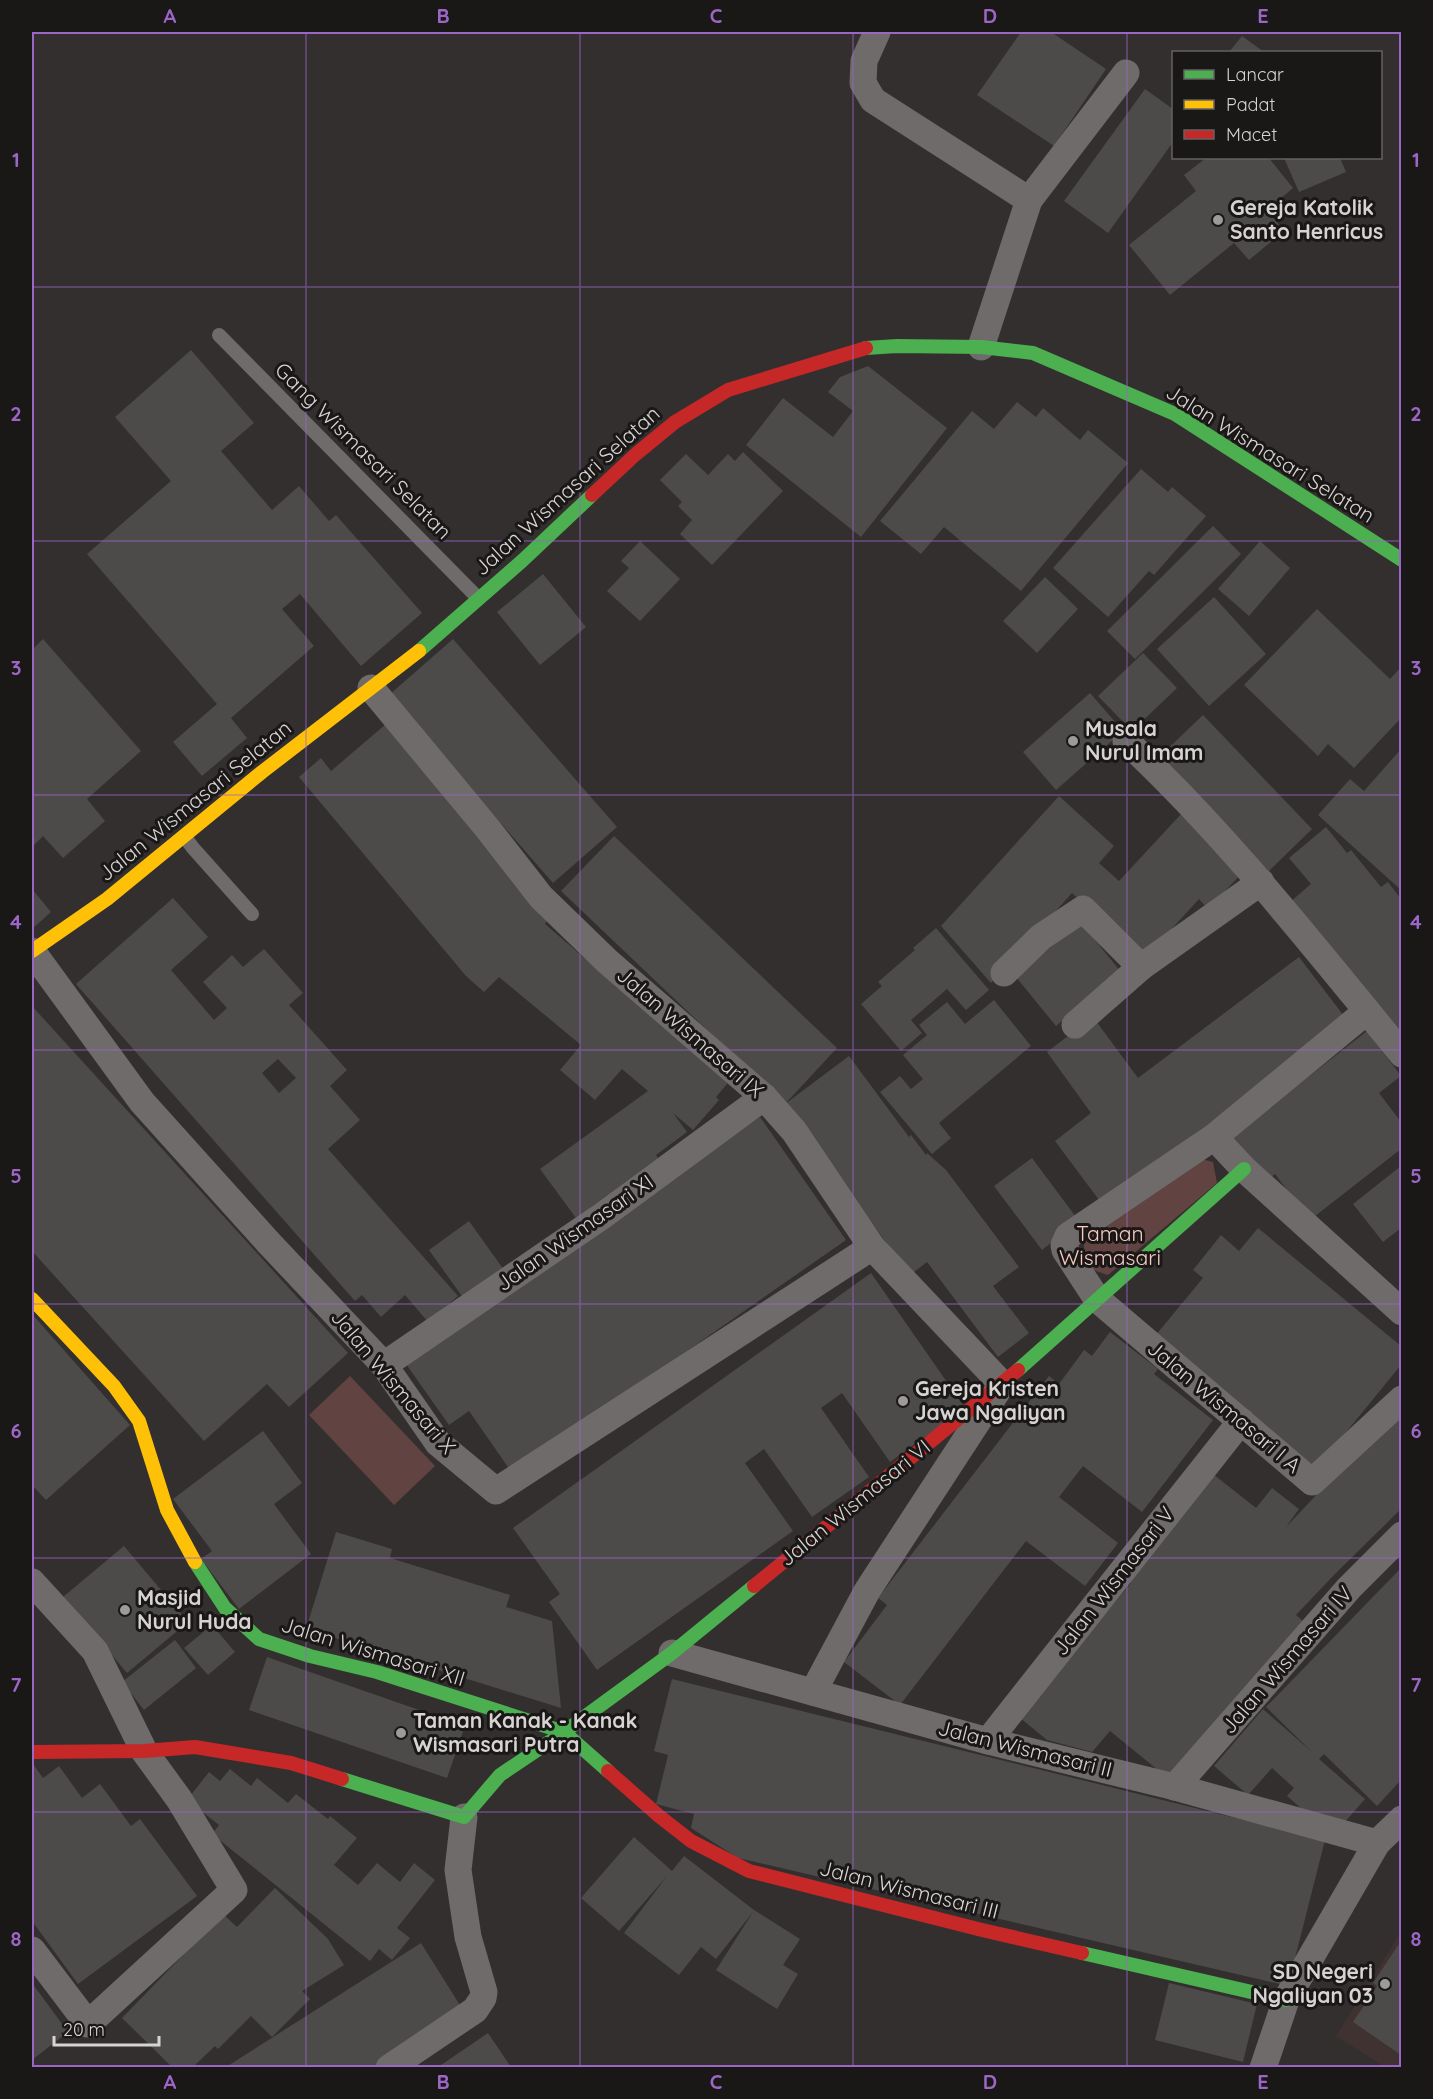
<svg xmlns="http://www.w3.org/2000/svg" width="1433" height="2099" viewBox="0 0 1433 2099" font-family="Quicksand,sans-serif">
<style>
.built{fill:#3f3231}
.green{fill:#614441}
.building{fill:#4d4a4a;fill-rule:evenodd}
.lines{fill:none;stroke-linecap:round;stroke-linejoin:round}
.lane{stroke:#6e6b6a;stroke-width:14}
.street{stroke:#6e6b6a;stroke-width:27}
.fast{stroke:#4caf50;stroke-width:14}
.slow{stroke:#ffc107;stroke-width:14}
.jam{stroke:#c62828;stroke-width:14}
.grid{fill:none;stroke:#9c66c6;stroke-width:1.5;stroke-opacity:0.55}
.poi-dot{fill:#9e9a9a;stroke:#1a1717;stroke-width:2}
.labels{text-anchor:middle;stroke-width:6;stroke-linejoin:round;paint-order:stroke}
.poi-label{font-size:21px;font-weight:bold;fill:#d8d3d3;stroke:#1a1717;text-anchor:start}
.street-label{font-size:21px;fill:#d8d3d3;stroke:#1a1717}
.park-label{font-size:21px;fill:#f8cac4;stroke:#1a1717}
.neatline{fill:none;stroke:#9c66c6;stroke-width:2}
.grid-label{font-size:20px;text-anchor:middle;font-weight:bold;fill:#9c66c6}
</style>
<rect width="100%" height="100%" fill="#332f2f"/>
<polygon class="built" points="1401,1932 1401,2067 1385,2067 1336,2036"/>
<g class="green">
<polygon points="1193,1157 1213,1162 1217,1183 1108,1275 1084,1267 1084,1239"/>
<polygon points="350,1376 435,1466 394,1505 309,1415"/>
</g>
<g class="building">
<polygon points="1021,32 1051,32 1106,69 1054,146 977,95"/>
<polygon points="1242,36 1264,52 1229,52"/>
<polygon points="1145,89 1173,109 1173,142 1108,233 1064,201"/>
<polygon points="1206,158 1269,158 1293,188 1267,210 1284,231 1249,260 1234,243 1170,295 1129,245 1196,191 1184,175"/>
<polygon points="1284,158 1340,158 1346,172 1299,192"/>
<polygon points="191,350 254,423 221,451 272,510 299,486 329,521 336,515 422,613 361,666 300,594 282,609 314,646 231,718 247,738 202,776 173,742 217,704 87,554 171,481 115,417"/>
<polygon points="868,366 947,428 861,537 746,445 783,398 833,437 853,411 828,392 840,377"/>
<polygon points="1017,402 1036,417 1043,408 1080,440 1088,430 1128,463 1021,591 944,527 921,554 880,521 972,411 994,429"/>
<polygon points="743,452 783,491 712,565 680,534 692,520 678,506 682,502 660,480 686,454 708,475 728,454 735,461"/>
<polygon points="1141,469 1168,492 1172,487 1206,516 1154,575 1149,571 1108,617 1053,568"/>
<polygon points="1213,526 1241,554 1135,659 1107,631"/>
<polygon points="640,541 680,579 640,621 607,591 629,568 621,561"/>
<polygon points="1260,541 1290,568 1249,616 1218,589"/>
<polygon points="543,574 586,627 540,665 497,612"/>
<polygon points="1045,577 1078,609 1037,653 1003,621"/>
<polygon points="1214,597 1266,654 1209,706 1157,649"/>
<polygon points="1317,609 1390,679 1401,667 1401,718 1354,768 1328,744 1318,756 1244,685"/>
<polygon points="43,639 141,751 87,799 105,821 63,858 43,836 32,847 32,650"/>
<polygon points="453,639 617,827 553,883 389,695"/>
<polygon points="1143,653 1177,688 1132,731 1098,696"/>
<polygon points="1090,693 1123,731 1056,790 1023,752"/>
<polygon points="1203,715 1312,829 1268,872 1158,758"/>
<polygon points="386,724 547,921 545,924 625,993 732,1078 716,1097 719,1100 693,1130 673,1113 687,1132 656,1155 658,1158 576,1218 540,1169 648,1091 622,1069 595,1100 560,1070 581,1045 499,977 484,992 466,976 299,777 321,758 331,771"/>
<polygon points="1401,749 1401,890 1318,815 1350,779 1364,791"/>
<polygon points="1059,796 1114,846 1099,863 1119,881 1183,812 1244,871 1208,909 1199,899 1144,959 1072,893 991,983 941,926"/>
<polygon points="1326,827 1347,853 1351,850 1381,887 1388,882 1401,899 1401,1036 1289,903 1311,884 1289,858"/>
<polygon points="614,836 837,1048 785,1104 561,891"/>
<polygon points="32,889 51,912 32,929"/>
<path d="M 173,898 L 208,937 L 171,970 L 214,1020 L 227,1008 L 203,982 L 232,955 L 243,967 L 264,949 L 303,993 L 289,1005 L 347,1070 L 330,1086 L 360,1120 L 328,1149 L 458,1296 L 428,1322 L 405,1295 L 381,1317 L 362,1295 L 355,1301 L 76,984 ZM 278,1059 L 296,1078 L 279,1093 L 262,1073 Z"/>
<polygon points="1077,918 1121,972 1056,1026 1011,971"/>
<polygon points="936,928 989,990 966,1010 947,989 911,1020 922,1033 901,1051 861,1004 882,986 878,982 915,950 913,948"/>
<polygon points="1299,957 1347,1020 1102,1204 1055,1141 1091,1113 1047,1052 1093,1017 1138,1078"/>
<polygon points="994,1000 1031,1046 939,1123 951,1138 932,1154 880,1092 900,1076 911,1089 923,1079 903,1055 927,1035 919,1025 947,1002 965,1024"/>
<polygon points="32,1006 348,1353 289,1407 267,1384 204,1441 32,1251"/>
<polygon points="1367,1031 1401,1076 1379,1093 1401,1122 1401,1149 1310,1220 1275,1174 1264,1183 1230,1138"/>
<polygon points="849,1056 909,1137 911,1135 926,1155 927,1153 946,1170 1019,1267 993,1286 1029,1333 998,1357 927,1262 910,1275 785,1104"/>
<polygon points="760,1117 846,1240 512,1473 469,1411 449,1425 406,1364"/>
<polygon points="1032,1158 1079,1221 1042,1250 994,1186"/>
<polygon points="1401,1166 1401,1228 1383,1242 1353,1204"/>
<polygon points="469,1221 504,1270 464,1299 429,1250"/>
<polygon points="1258,1228 1401,1346 1401,1365 1316,1469 1155,1336 1203,1278 1193,1270 1221,1235 1239,1251"/>
<polygon points="871,1273 965,1408 890,1462 842,1393 821,1408 869,1477 812,1517 764,1449 745,1463 793,1531 597,1670 549,1602 560,1594 513,1528"/>
<polygon points="32,1314 130,1425 46,1500 32,1485"/>
<polygon points="1110,1332 1158,1369 1154,1374 1213,1420 1142,1512 1083,1466 1059,1497 1118,1543 1085,1586 1026,1541 900,1705 844,1662 887,1605 878,1598 1049,1376 1059,1384 1084,1350 1092,1356"/>
<polygon points="1401,1415 1401,1509 1334,1575 1296,1615 1306,1624 1169,1779 1110,1731 1092,1752 1047,1740 1019,1717 1131,1583 1125,1578 1213,1474 1256,1508 1272,1488 1299,1509 1286,1527 1323,1488"/>
<polygon points="263,1431 302,1483 274,1504 311,1554 239,1609 201,1559 212,1551 173,1499"/>
<polygon points="336,1532 392,1549 390,1558 510,1595 506,1607 552,1621 561,1708 306,1629"/>
<polygon points="124,1546 188,1622 127,1673 63,1597"/>
<polygon points="1401,1568 1401,1780 1377,1806 1324,1754 1319,1759 1365,1799 1345,1822 1303,1810 1287,1796 1294,1788 1272,1768 1248,1795 1214,1766 1263,1709 1312,1752 1266,1707"/>
<polygon points="212,1625 235,1652 208,1675 184,1648"/>
<polygon points="175,1640 196,1668 144,1710 122,1682"/>
<polygon points="267,1657 465,1726 447,1778 249,1710"/>
<polygon points="672,1679 1325,1840 1288,1986 738,1858 691,1828 694,1814 656,1804 668,1755 654,1751"/>
<polygon points="33,1764 43,1778 59,1766 82,1798 100,1784 131,1826 140,1819 197,1896 78,1984 32,1921"/>
<polygon points="230,1769 251,1786 257,1778 288,1803 296,1794 328,1819 330,1816 357,1838 334,1865 358,1885 377,1863 400,1882 414,1863 435,1880 397,1928 410,1938 392,1960 379,1949 370,1961 212,1834 219,1825 187,1800 209,1772 220,1781"/>
<polygon points="634,1837 672,1871 684,1856 754,1910 800,1939 783,1965 798,1974 777,2009 716,1970 753,1912 716,1959 701,1947 679,1975 624,1933 667,1876 619,1931 581,1898"/>
<polygon points="275,1888 328,1939 344,1965 302,1991 310,1999 272,2037 251,2016 218,2049 215,2046 193,2067 172,2067 122,2018 223,1914 237,1927"/>
<polygon points="1401,1941 1401,2055 1353,2022 1377,1986 1373,1983"/>
<polygon points="421,1943 463,2010 372,2067 226,2067"/>
<polygon points="32,1983 68,2032 32,2060"/>
<polygon points="1169,1983 1257,2004 1243,2062 1155,2040"/>
<polygon points="488,2033 511,2067 437,2067 444,2063"/>
</g>
<g class="lines">
<g class="lane">
<polyline points="219,335 478,598"/>
<polyline points="184,836 193,848 252,914"/>
</g>
<g class="street">
<polyline points="877,32 864,61 863,83 873,100 1029,200"/>
<polyline points="981,347 1029,200 1126,73"/>
<polyline points="371,688 488,829 541,897 607,961 764,1097 794,1131 872,1247 1002,1384 867,1591 813,1692"/>
<path d="M 1126,741 C 1214,823 1291,918 1367,1011"/>
<polyline points="32,951 142,1102 268,1242 384,1365 438,1443 496,1491 872,1247"/>
<polyline points="1004,973 1041,937 1083,909 1141,967"/>
<polyline points="1075,1025 1141,967 1261,882"/>
<polyline points="1214,1137 1367,1011 1402,1054"/>
<polyline points="1402,1312 1244,1169 1214,1137 1068,1236 1064,1245 1065,1250 1097,1299 1312,1482 1402,1399"/>
<polyline points="384,1365 602,1216 764,1097"/>
<polyline points="32,1582 95,1651 144,1751 179,1799 234,1890 88,2024 32,1950"/>
<polyline points="672,1653 988,1741 1175,1787 1377,1843"/>
<polyline points="988,1741 1241,1421"/>
<polyline points="1175,1787 1349,1588 1402,1535"/>
<polyline points="389,2068 475,2010 483,1998 484,1992 468,1937 458,1870 464,1817"/>
<polyline points="1263,2068 1286,2000 1377,1843 1402,1819"/>
</g>
<g class="fast">
<polyline points="866,348 897,346 981,347 1033,353 1175,414 1402,560"/>
<polyline points="419,651 522,561 592,495"/>
<polyline points="1018,1370 1244,1169"/>
<polyline points="195,1562 225,1608 259,1639 310,1656 377,1672 564,1732 608,1771"/>
<polyline points="342,1779 464,1817 500,1775 564,1732 672,1653 754,1586"/>
<polyline points="1082,1953 1286,2000"/>
</g>
<g class="slow">
<polyline points="32,951 107,899 262,772 419,651"/>
<polyline points="32,1299 114,1386 139,1421 167,1510 195,1562"/>
</g>
<g class="jam">
<polyline points="592,495 636,454 675,422 728,390 866,348"/>
<polyline points="754,1586 1018,1370"/>
<polyline points="32,1752 144,1751 195,1747 291,1763 342,1779"/>
<polyline points="608,1771 659,1816 691,1841 749,1871 982,1930 1082,1953"/>
</g>
</g>
<path class="grid" d="M 306,32 L 306,2068M 580,32 L 580,2068M 853,32 L 853,2068M 1127,32 L 1127,2068M 32,287 L 1402,287M 32,541 L 1402,541M 32,795 L 1402,795M 32,1050 L 1402,1050M 32,1304 L 1402,1304M 32,1558 L 1402,1558M 32,1812 L 1402,1812"/>
<g class="poi-dot">
<circle cx="1218" cy="220" r="6"/>
<circle cx="1073" cy="741" r="6"/>
<circle cx="903" cy="1401" r="6"/>
<circle cx="125" cy="1610" r="6"/>
<circle cx="401" cy="1733" r="6"/>
<circle cx="1385" cy="1984" r="6"/>
</g>
<g class="labels">
<g class="poi-label">
<text x="1230" y="215">Gereja Katolik<tspan x="1230" dy="24">Santo Henricus</tspan></text>
<text x="1085" y="736">Musala<tspan x="1085" dy="24">Nurul Imam</tspan></text>
<text x="915" y="1396">Gereja Kristen<tspan x="915" dy="24">Jawa Ngaliyan</tspan></text>
<text x="137" y="1605">Masjid<tspan x="137" dy="24">Nurul Huda</tspan></text>
<text x="413" y="1728">Taman Kanak - Kanak<tspan x="413" dy="24">Wismasari Putra</tspan></text>
<text x="1373" y="1979" text-anchor="end">SD Negeri<tspan x="1373" dy="24">Ngaliyan 03</tspan></text>
</g>
<g class="street-label">
<text transform="translate(363 451) rotate(45)" y="7">Gang Wismasari Selatan</text>
<text transform="translate(1270 454) rotate(32)" y="7">Jalan Wismasari Selatan</text>
<text transform="translate(567 491) rotate(-42)" y="7">Jalan Wismasari Selatan</text>
<text transform="translate(195 801) rotate(-39)" y="7">Jalan Wismasari Selatan</text>
<text transform="translate(690 1033) rotate(41)" y="7">Jalan Wismasari IX</text>
<text transform="translate(575 1233) rotate(-35)" y="7">Jalan Wismasari XI</text>
<text transform="translate(393 1382) rotate(50)" y="7">Jalan Wismasari X</text>
<text transform="translate(1224 1407) rotate(40)" y="7">Jalan Wismasari I A</text>
<text transform="translate(855 1503) rotate(-39)" y="7">Jalan Wismasari VI</text>
<text transform="translate(1114 1581) rotate(-52)" y="7">Jalan Wismasari V</text>
<text transform="translate(373 1652) rotate(17)" y="7">Jalan Wismasari XII</text>
<text transform="translate(1287 1660) rotate(-49)" y="7">Jalan Wismasari IV</text>
<text transform="translate(1025 1749) rotate(14)" y="7">Jalan Wismasari II</text>
<text transform="translate(909 1890) rotate(14)" y="7">Jalan Wismasari III</text>
</g>
<g class="park-label">
<text x="1110" y="1241">Taman<tspan x="1110" dy="24">Wismasari</tspan></text>
</g>
</g>
<rect width="1433" height="2099" fill="none" stroke="#1a1717" stroke-width="66"/>
<rect x="1172" y="51" width="210" height="108" fill="#1a1717" stroke="#666262" stroke-width="1.5"/>
<rect x="1184" y="70" width="30" height="9" fill="#4caf50" stroke="#666262" stroke-width="1.5"/>
<text x="1226" y="81" font-size="18" fill="#d8d3d3">Lancar</text>
<rect x="1184" y="100" width="30" height="9" fill="#ffc107" stroke="#666262" stroke-width="1.5"/>
<text x="1226" y="111" font-size="18" fill="#d8d3d3">Padat</text>
<rect x="1184" y="130" width="30" height="9" fill="#c62828" stroke="#666262" stroke-width="1.5"/>
<text x="1226" y="141" font-size="18" fill="#d8d3d3">Macet</text>
<path d="M54 2036v9h105v-9" fill="none" stroke="#d8d3d3" stroke-width="3"/>
<text x="63" y="2036" font-size="18" fill="#d8d3d3" stroke="#1a1717" stroke-width="4.5" paint-order="stroke">20 m</text>
<rect x="33" y="33" width="1367" height="2033" class="neatline"/>
<g class="grid-label">
<text x="170" y="23">A</text>
<text x="443" y="23">B</text>
<text x="716" y="23">C</text>
<text x="990" y="23">D</text>
<text x="1263" y="23">E</text>
<text x="16" y="167">1</text>
<text x="1416" y="167">1</text>
<text x="16" y="421">2</text>
<text x="1416" y="421">2</text>
<text x="16" y="675">3</text>
<text x="1416" y="675">3</text>
<text x="16" y="929">4</text>
<text x="1416" y="929">4</text>
<text x="16" y="1183">5</text>
<text x="1416" y="1183">5</text>
<text x="16" y="1438">6</text>
<text x="1416" y="1438">6</text>
<text x="16" y="1692">7</text>
<text x="1416" y="1692">7</text>
<text x="16" y="1946">8</text>
<text x="1416" y="1946">8</text>
<text x="170" y="2089">A</text>
<text x="443" y="2089">B</text>
<text x="716" y="2089">C</text>
<text x="990" y="2089">D</text>
<text x="1263" y="2089">E</text>
</g>
</svg>
